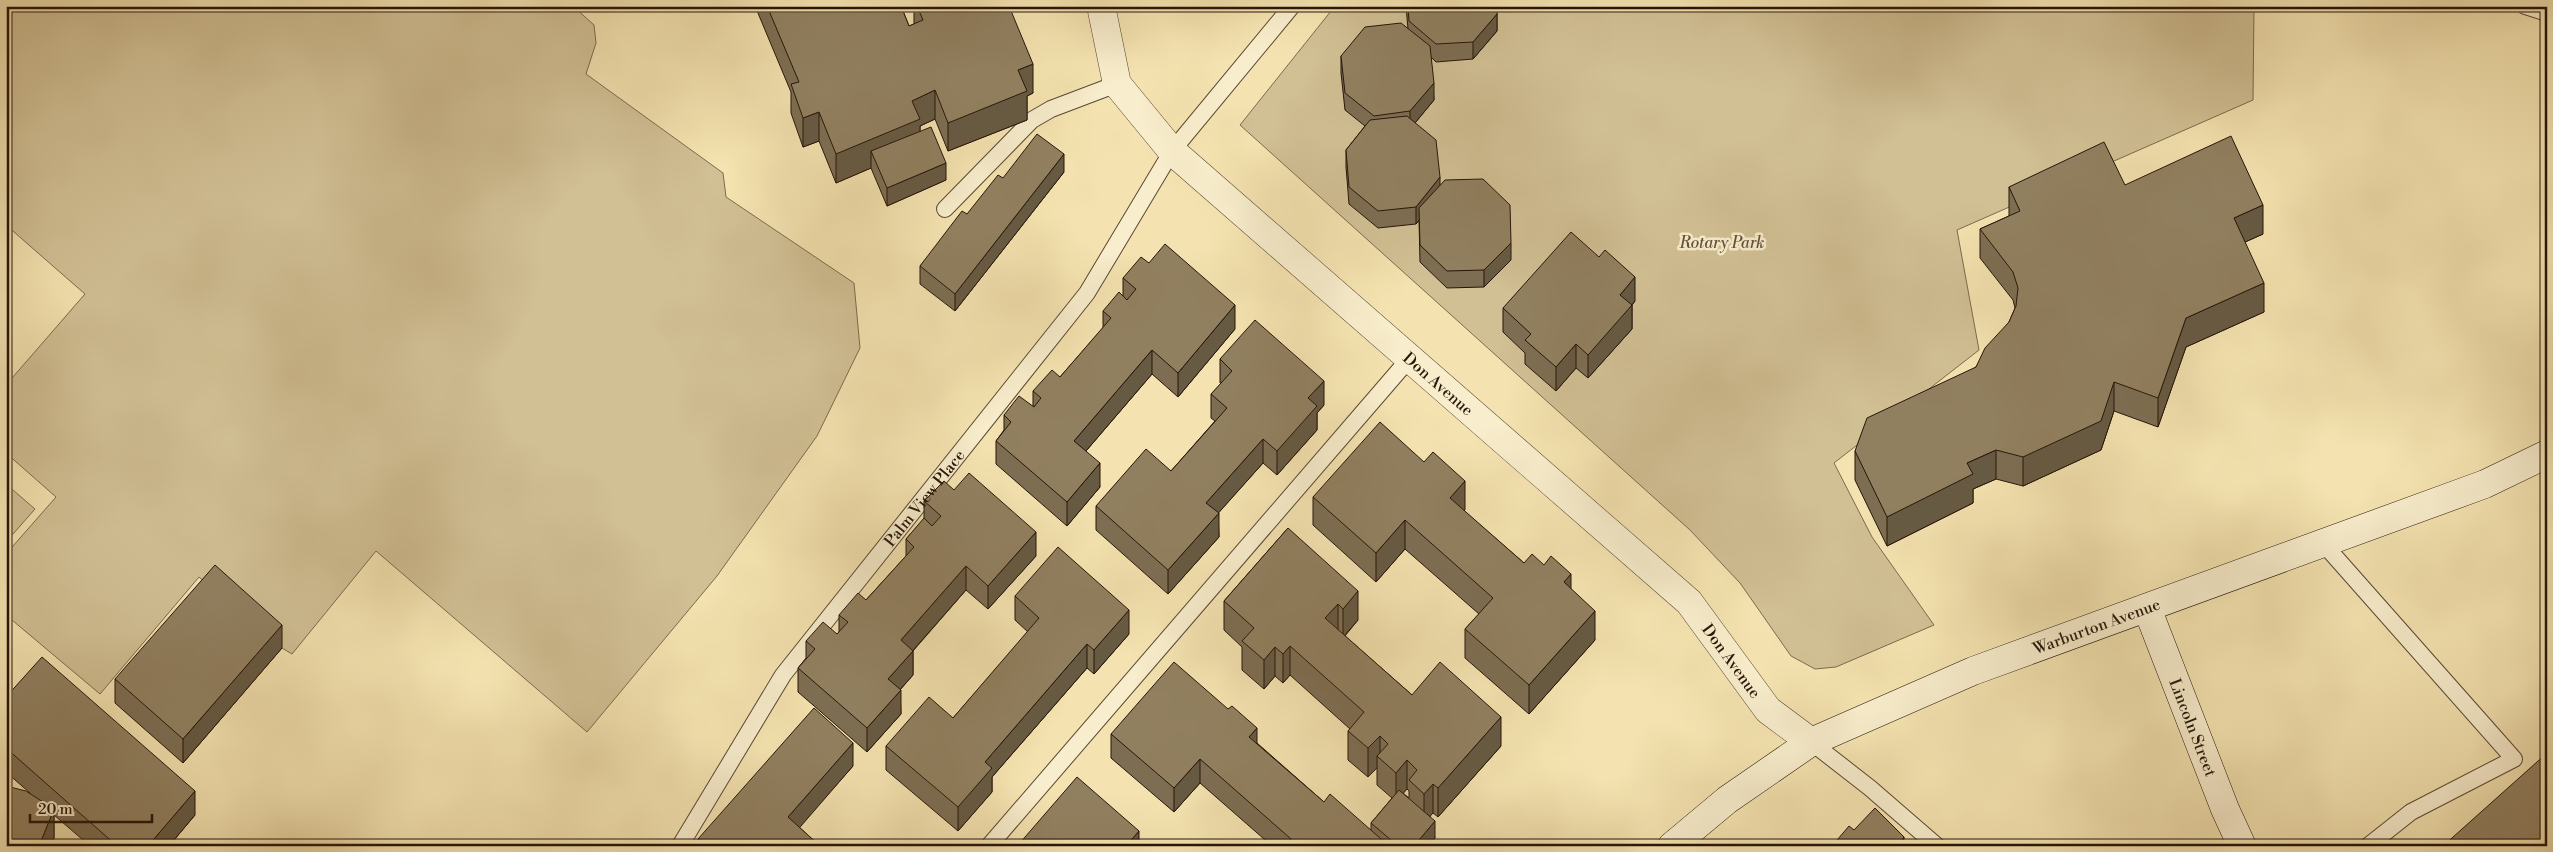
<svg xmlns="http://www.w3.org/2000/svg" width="2553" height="852" viewBox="0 0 2553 852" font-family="'Libre Bodoni',serif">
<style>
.green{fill:#d1c094;stroke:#7c6a4e}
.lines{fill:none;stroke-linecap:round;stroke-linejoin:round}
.lane-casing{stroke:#5a4833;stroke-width:18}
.street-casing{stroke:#5a4833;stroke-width:29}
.secondary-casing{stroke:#261509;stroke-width:29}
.lane{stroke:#f8edcc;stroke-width:16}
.street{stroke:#f8edcc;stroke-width:28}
.secondary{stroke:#f8edcc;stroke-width:28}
.wall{fill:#7d6e53;stroke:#261509;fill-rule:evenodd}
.shaded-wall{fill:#665a43;stroke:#261509}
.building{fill:#918060;stroke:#261509}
.labels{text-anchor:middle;stroke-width:5;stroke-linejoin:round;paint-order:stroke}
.park-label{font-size:16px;font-style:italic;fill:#62513a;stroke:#f8edcc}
.street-label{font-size:16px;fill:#261509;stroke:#f8edcc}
</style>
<rect width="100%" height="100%" fill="#f4e3b0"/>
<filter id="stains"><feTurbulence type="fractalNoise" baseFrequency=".004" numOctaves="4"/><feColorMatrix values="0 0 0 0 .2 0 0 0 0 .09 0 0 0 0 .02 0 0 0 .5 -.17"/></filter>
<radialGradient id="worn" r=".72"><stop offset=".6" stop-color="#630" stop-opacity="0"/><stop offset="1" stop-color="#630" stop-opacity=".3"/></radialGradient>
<g class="green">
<polygon points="6,6 573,6 594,25 596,43 586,74 723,173 726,197 854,283 860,348 817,436 717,576 587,732 376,551 292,654 282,648 199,577 100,694 6,615 6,554 56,497 6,453 6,385 85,294 6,225"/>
<polygon points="1335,6 2254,6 2253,100 1957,230 1979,350 1834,463 1872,537 1934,625 1836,667 1815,669 1791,656 1740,583 1690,530 1240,125"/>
<polygon points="6,484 35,509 6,542"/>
</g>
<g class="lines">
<defs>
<g id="lane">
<polyline points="2525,6 2547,13"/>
<polyline points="945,209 1032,120 1051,109 1117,84"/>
<polyline points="2322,542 2514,759 2411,812 2368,846"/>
<polyline points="1811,742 1870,788 1937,846"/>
<path id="s1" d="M 680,846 L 783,675 L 1087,293 L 1172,151 L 1292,6"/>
<polyline points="989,846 1409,359"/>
</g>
<g id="street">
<path id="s2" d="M 1101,6 L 1117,84 L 1172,151 L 1689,602 L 1768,710 L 1811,742"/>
</g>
<g id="secondary">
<path id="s3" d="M 2147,608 L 2225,809 L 2242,846"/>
<path id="s4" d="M 1672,846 L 1727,800 L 1811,742 L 1973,671 L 2485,484 L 2547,454"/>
</g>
</defs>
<use href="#lane" class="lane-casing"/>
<use href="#street" class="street-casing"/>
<use href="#secondary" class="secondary-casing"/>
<use href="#lane" class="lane"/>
<use href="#street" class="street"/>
<use href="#secondary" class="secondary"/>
</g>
<g class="wall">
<polygon points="755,6 901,6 909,26 914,24 914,6 1009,6 1033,93 1027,96 1027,120 948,151 935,119 920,126 920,131 946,180 887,206 871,168 836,183 819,141 803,147 791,113 791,92"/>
<polygon points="1406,6 1497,6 1497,31 1473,59 1436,62 1431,57 1434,100 1415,123 1440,185 1511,260 1484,287 1447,288 1420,262 1419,220 1416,224 1378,228 1349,204 1346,167 1346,150 1365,126 1345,110 1341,73 1341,56 1408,29"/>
<polygon points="1064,172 955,311 920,284 920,266 967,214"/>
<polygon points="2125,185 2263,234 2245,242 2264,312 2186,347 2158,427 2114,411 2101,450 2023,486 1996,479 1973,489 1973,503 1887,546 1855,480 1855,451 1976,367 2009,322 2015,308 2013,300 1980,258 1980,229 2009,216 2009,187"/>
<polygon points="1149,263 1235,329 1178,397 1152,374 1086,451 1100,487 1067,526 996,464 996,441 1004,430 1004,415 1033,406 1033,391 1060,377 1103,328 1103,311 1123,296 1123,278"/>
<polygon points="1635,301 1632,305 1632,329 1588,378 1576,368 1556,391 1525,364 1525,353 1503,332 1503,308"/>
<polygon points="1220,359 1324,405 1317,413 1317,430 1277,475 1263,463 1218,513 1219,537 1168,594 1096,530 1096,506 1171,471 1215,421 1211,418 1211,394 1221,384 1220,383"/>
<polygon points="954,490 1036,556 988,609 966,590 913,651 913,675 900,690 901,714 867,752 798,692 798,668 806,658 806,641 837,634 839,632 839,615 866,600 906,556 906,539 924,519 924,501"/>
<polygon points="1313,497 1465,510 1464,511 1524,563 1571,589 1595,640 1529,714 1465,658 1465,629 1479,614 1405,549 1376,582 1313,525"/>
<path d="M 1288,528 L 1358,620 L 1345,636 L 1412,695 L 1501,746 L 1438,817 L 1433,813 L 1430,816 L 1435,838 L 1429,846 L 1272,846 L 1200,783 L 1174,812 L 1111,758 L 1111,734 L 1257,743 L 1324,802 L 1371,830 L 1371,823 L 1392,798 L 1377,785 L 1377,768 L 1368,777 L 1348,760 L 1348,731 L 1350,729 L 1290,675 L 1283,683 L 1275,676 L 1264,689 L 1242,670 L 1242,647 L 1224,630 L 1224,601 ZM 1407,789 L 1409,791 L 1409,798 L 1403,793 Z"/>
<polygon points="1015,596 1129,634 1094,674 1087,668 992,777 992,792 958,831 886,770 886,746 953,718 1028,632 1015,620"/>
<polygon points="282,648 183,763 115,703 115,679"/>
<polygon points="6,697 195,815 169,846 90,846 54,815 54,838 51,846 6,846 30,793 6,772"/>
<polygon points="853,766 799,827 820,846 698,846 698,839"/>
</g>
<g class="shaded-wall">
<polygon points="1497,14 1497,31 1473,59 1473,42"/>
<polygon points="1033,64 1033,93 1027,96 1027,120 948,151 948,123 1018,70"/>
<polygon points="1434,83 1434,100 1410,129 1410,111"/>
<polygon points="935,90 935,119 920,126 920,148 871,151 871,168 836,183 836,154 912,101"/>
<polygon points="819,112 819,141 803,147 803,118"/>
<polygon points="1064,154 1064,172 955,311 955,294"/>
<polygon points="946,163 946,180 887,206 887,188"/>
<polygon points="1440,177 1440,195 1416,224 1416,207"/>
<polygon points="2263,205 2263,234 2234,247 2234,218"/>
<polygon points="1511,243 1511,260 1484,287 1484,270"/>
<polygon points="1635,277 1635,301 1629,308 1632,305 1632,329 1588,378 1588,355 1620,295"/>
<polygon points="2264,283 2264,312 2186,347 2158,427 2158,398 2186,318"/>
<polygon points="1235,305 1235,329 1178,397 1178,373"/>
<polygon points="1576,344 1576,368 1556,391 1556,367"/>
<polygon points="1152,350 1152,374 1074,465 1074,441"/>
<polygon points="1324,381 1324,405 1317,413 1317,430 1277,475 1277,451 1308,398"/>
<polygon points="2114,382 2114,411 2101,450 2023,486 2023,457"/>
<polygon points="1263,439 1263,463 1206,527 1206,503"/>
<polygon points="1996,450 1996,479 1973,489 1973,503 1887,546 1887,517 1967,463"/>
<polygon points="1100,463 1100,487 1067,526 1067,502"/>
<polygon points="1465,481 1465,510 1450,526 1450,498"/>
<polygon points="1219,513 1219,537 1168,594 1168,570"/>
<polygon points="1405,520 1405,549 1376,582 1376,553"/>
<polygon points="1036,532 1036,556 988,609 988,586"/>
<polygon points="966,566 966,590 901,664 901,640"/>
<polygon points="1571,574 1571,603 1564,582"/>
<polygon points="1358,591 1358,620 1343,637 1343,609"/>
<polygon points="1338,604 1338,633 1325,618"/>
<polygon points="1129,610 1129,634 1094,674 1094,650"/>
<polygon points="1595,611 1595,640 1529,714 1529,685"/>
<polygon points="282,625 282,648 183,763 183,739"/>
<polygon points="1087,644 1087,668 992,777 992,792 958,831 958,807 985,762"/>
<polygon points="1290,646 1290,675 1283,683 1283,654"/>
<polygon points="1275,647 1275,676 1264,689 1264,660"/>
<polygon points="913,651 913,675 888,703 888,679"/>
<polygon points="901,690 901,714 867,752 867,728"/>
<polygon points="1501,717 1501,746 1438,817 1438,788"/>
<polygon points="1257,728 1257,751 1249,737"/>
<polygon points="1380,736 1380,759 1377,756 1377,768 1368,777 1368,748"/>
<polygon points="853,743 853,766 788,841 788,817"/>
<polygon points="1200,759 1200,783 1174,812 1174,788"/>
<polygon points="1407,760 1407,789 1396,802 1396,773"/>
<polygon points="1433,784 1433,813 1424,823 1424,794"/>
<polygon points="195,791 195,815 169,846 148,846"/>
<polygon points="54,809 54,838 51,846 39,846"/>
<polygon points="1435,821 1435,838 1429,846 1414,846"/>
<polygon points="1139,831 1139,846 1126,846"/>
<polygon points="1904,837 1904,846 1900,846 1902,840"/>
</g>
<g class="building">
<polygon points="767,6 901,6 909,26 923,20 917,6 1009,6 1033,64 1018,70 1027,91 948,123 935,90 912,101 920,119 836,154 819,112 803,118 791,84 799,82"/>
<polygon points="1408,6 1497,6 1497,14 1473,42 1436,44 1409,21"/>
<polygon points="1401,23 1430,46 1434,83 1410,111 1374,116 1345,93 1341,56 1365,27"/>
<polygon points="1407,116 1436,140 1440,177 1416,207 1378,211 1349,187 1346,150 1370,120"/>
<polygon points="931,127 946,163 887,188 871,151"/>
<polygon points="1037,134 1064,154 955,294 920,266 962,211 967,214 998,175 1003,178"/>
<polygon points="2231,136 2263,205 2234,218 2264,283 2186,318 2158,398 2114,382 2101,421 2023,457 1996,450 1967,463 1973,474 1887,517 1855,451 1867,418 1976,367 1985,348 2009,322 2016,306 2018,288 2013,272 1980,229 2020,211 2009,187 2104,142 2125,185"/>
<polygon points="1483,179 1510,205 1511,243 1484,270 1447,271 1420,245 1419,208 1445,180"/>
<polygon points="1571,232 1599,257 1605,250 1635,277 1620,295 1632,305 1588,355 1576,344 1556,367 1525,340 1531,334 1503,308"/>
<polygon points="1165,244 1235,305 1178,373 1152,350 1074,441 1100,463 1067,502 996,441 1011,422 1004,415 1019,396 1034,407 1041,398 1033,391 1052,370 1060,377 1111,318 1103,311 1119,292 1127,300 1136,289 1123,278 1141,257 1149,263"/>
<polygon points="1255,320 1324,381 1308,398 1317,406 1277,451 1263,439 1206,503 1219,513 1168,570 1096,506 1146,449 1171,471 1227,408 1211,394 1232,371 1220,359"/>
<polygon points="1380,422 1424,462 1433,452 1465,481 1450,498 1524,563 1532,554 1544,565 1551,556 1571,574 1564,582 1595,611 1529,685 1465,629 1493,598 1405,520 1376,553 1313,497"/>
<polygon points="969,473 1036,532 988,586 966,566 901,640 913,651 888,679 901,690 867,728 798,668 815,649 806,641 823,622 837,634 848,622 839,615 858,593 866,600 914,547 906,539 924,518 932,526 941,516 924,501 944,481 954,490"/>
<polygon points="1288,528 1358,591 1343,609 1338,604 1325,618 1412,695 1440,662 1501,717 1438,788 1433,784 1424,794 1409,780 1417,770 1407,760 1396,773 1377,756 1388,744 1380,736 1368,748 1348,731 1364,712 1290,646 1283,654 1275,647 1264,660 1242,641 1254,628 1224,601"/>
<polygon points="1058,547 1129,610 1094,650 1087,644 985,762 992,768 958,807 886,746 929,697 953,718 1039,618 1015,596"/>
<polygon points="215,565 282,625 183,739 115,679"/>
<polygon points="42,657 195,791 148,846 117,846 6,748 6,697"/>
<polygon points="1174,662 1228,709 1232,706 1257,728 1249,737 1324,802 1330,794 1389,846 1285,846 1291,839 1200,759 1174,788 1111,734"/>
<polygon points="814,708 853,743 788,817 820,846 706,846 698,839"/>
<polygon points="2547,753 2547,846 2443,846"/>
<polygon points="1077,777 1139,831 1126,846 1022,846 1019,844"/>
<polygon points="6,786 26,791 54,809 39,846 6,846"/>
<polygon points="1399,790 1435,821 1414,846 1398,846 1371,823"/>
<polygon points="1875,808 1904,837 1902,840 1904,841 1900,846 1832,846 1849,826 1854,830"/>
</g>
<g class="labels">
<g class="park-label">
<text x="1722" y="248">Rotary Park</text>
</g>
<g class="street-label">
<text dy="6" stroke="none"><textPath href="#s2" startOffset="520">Don Avenue</textPath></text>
<text dy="6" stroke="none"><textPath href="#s1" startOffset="426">Palm View Place</textPath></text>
<text dy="6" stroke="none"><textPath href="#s4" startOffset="482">Warburton Avenue</textPath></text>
<text dy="6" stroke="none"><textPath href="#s2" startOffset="925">Don Avenue</textPath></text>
<text dy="6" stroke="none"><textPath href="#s3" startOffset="128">Lincoln Street</textPath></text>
</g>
</g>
<rect width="2553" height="852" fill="none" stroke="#f4e3b0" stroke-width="25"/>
<rect x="8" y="8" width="2538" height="837" fill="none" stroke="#261509" stroke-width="2.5"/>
<rect x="12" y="12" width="2528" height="827" fill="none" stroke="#261509"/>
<path d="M30 814v8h122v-8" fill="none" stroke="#261509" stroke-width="2.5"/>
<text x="38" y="814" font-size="15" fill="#261509" stroke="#f8edcc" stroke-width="4" paint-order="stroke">20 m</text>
<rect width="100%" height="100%" filter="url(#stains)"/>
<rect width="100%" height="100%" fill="url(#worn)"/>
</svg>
